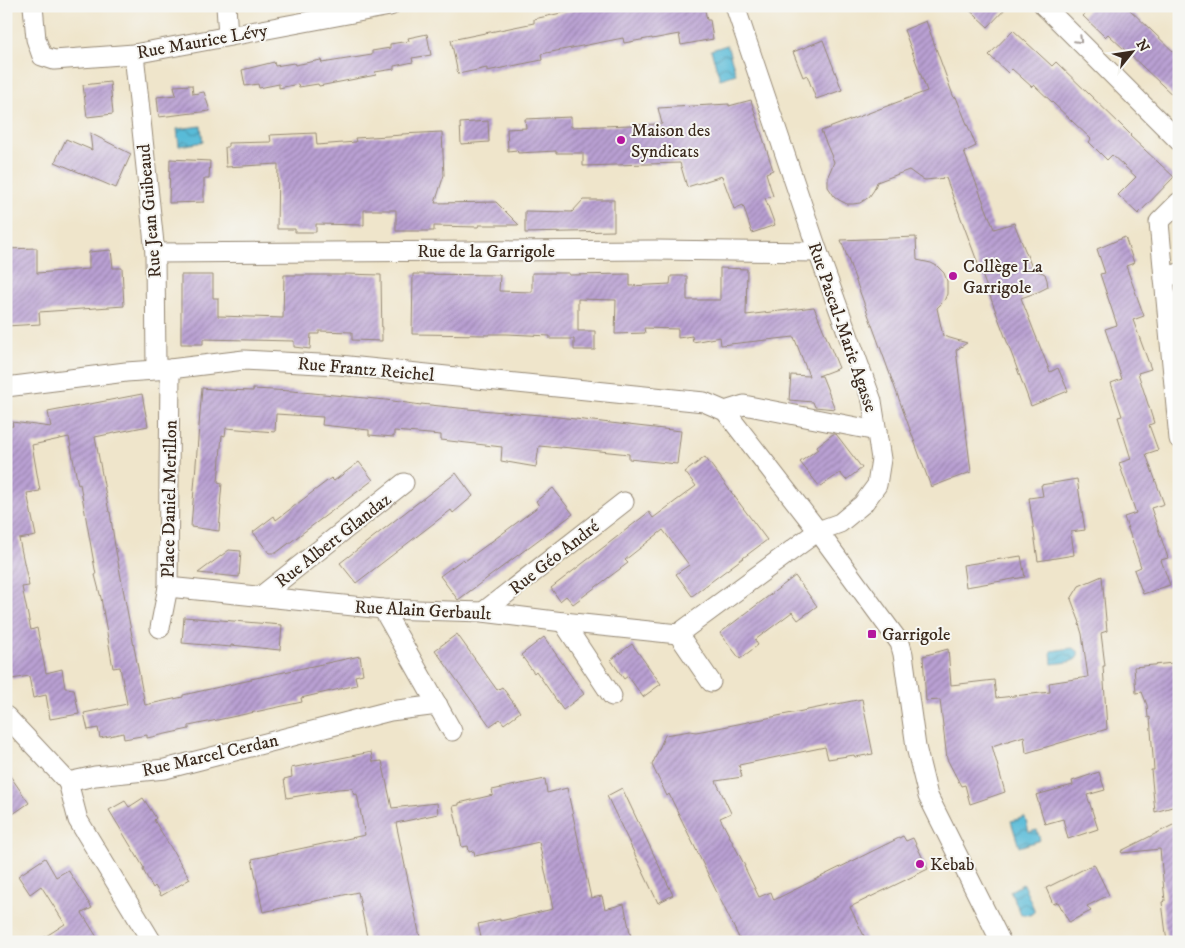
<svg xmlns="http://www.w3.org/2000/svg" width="1185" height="948" viewBox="0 0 1185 948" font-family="'IM FELL DW Pica',serif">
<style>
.water{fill:url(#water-waves);stroke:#4a727b}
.building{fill:url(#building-hatch)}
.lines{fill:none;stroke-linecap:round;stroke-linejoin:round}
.street-casing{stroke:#958874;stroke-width:21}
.street{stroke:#fff;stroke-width:19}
.oneway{stroke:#a79f9a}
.poi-dot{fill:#b5179e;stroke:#f6f6f2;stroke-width:2}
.labels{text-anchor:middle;stroke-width:4;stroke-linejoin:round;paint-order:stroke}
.street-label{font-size:18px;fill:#3b2a1e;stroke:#f6f6f2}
.poi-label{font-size:18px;fill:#3b2a1e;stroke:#f6f6f2;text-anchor:start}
</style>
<defs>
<pattern id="water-waves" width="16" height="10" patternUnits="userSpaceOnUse" patternTransform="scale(1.25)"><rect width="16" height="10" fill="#59bbd8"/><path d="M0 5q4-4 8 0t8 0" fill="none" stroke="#4b98af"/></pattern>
<pattern id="building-hatch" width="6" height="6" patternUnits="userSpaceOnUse" patternTransform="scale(1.25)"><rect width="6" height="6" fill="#b9a0d3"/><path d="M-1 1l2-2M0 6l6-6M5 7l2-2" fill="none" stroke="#9883ab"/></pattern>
</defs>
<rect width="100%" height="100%" fill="#f6f6f2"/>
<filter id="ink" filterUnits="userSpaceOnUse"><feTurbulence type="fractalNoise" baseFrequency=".02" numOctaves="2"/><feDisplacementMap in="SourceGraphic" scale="10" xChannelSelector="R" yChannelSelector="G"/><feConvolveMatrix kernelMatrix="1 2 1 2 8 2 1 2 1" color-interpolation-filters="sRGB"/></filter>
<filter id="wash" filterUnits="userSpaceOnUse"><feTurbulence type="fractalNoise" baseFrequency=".0096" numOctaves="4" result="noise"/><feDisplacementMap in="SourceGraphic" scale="20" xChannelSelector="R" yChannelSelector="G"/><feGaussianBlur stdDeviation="1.12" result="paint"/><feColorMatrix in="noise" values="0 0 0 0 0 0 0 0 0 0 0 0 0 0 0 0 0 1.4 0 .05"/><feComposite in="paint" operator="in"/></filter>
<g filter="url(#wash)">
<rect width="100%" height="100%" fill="#efe5cb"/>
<g class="water">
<polygon points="727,45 736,74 720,79 711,50"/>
<polygon points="201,126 203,142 179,146 177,129"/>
<path d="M 1072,648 L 1078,651 C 1081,664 1062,662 1052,664 L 1051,651 Z"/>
<polygon points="1025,817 1029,832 1037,830 1040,840 1019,847 1011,821"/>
<polygon points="1023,884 1034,909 1034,912 1030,915 1021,914 1010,891"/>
</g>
<g id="blocks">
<g class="building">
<polygon points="593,6 704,6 707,20 710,20 713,39 681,45 679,34 652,39 652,38 624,43 623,38 541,54 542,60 487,71 487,68 458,74 451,40 534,23 534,19"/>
<polygon points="965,6 1008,6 988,27"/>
<polygon points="1091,6 1126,6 1179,57 1179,101 1108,34 1105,37 1083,16"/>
<polygon points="926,21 954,98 956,97 976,146 964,152 994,229 1014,223 1033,270 1041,272 1045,274 1047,280 1048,287 1038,292 1021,298 1050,372 1058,368 1068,391 1031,406 946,178 925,180 920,178 909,170 877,182 874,190 869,197 860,203 853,204 847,204 839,200 834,196 828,187 828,176 834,162 821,131 927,91 904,30"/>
<polygon points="1013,30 1052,66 1056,62 1123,127 1131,135 1130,136 1174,177 1138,214 1118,195 1136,177 1112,155 1107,160 1089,142 1091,139 1034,85 1032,87 1012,69 1008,73 989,55"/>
<polygon points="427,34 431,55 412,58 413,62 394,66 394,69 375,72 376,75 319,86 318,84 299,87 298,84 279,88 279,84 259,88 258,84 245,86 242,70 274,62 275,66 294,63 295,65 321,60 322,63 372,55 372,51 390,48 390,44 409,41 408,38"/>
<polygon points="823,40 842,90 816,99 807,75 803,77 793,52"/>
<polygon points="110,82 113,114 87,117 83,85"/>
<polygon points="192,85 193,94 204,92 210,111 159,117 157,97 176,95 174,86"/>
<polygon points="751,100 773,170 766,173 773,196 765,198 775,225 752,233 743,205 734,209 722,176 687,187 680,163 583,166 583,153 556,153 556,151 518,153 517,150 508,151 507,129 526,128 525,119 571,117 571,127 662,124 658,108 729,104 729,106"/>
<polygon points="488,121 489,142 461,144 460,123"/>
<polygon points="442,132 444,175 435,203 496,202 519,225 479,225 478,227 434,226 434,231 396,231 396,210 364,210 364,225 316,224 316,232 295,232 295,229 277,229 278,164 226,167 225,147 228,147 228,143 271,142 270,135 316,133 317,145 356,142 355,138 388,136 402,135 402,134"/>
<polygon points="90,133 131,154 116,188 55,162 66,139 92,150"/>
<polygon points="170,159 210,161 209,179 204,179 204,202 169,203"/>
<polygon points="583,200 614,200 614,231 525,233 525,211 572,212"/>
<polygon points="916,237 917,260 931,263 937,266 944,273 947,281 947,294 944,301 937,308 943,336 967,343 956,350 971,472 931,487 841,240"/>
<polygon points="1125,237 1134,263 1126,266 1144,316 1133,320 1151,369 1138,373 1154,423 1149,425 1158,450 1146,454 1164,504 1151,508 1168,558 1161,560 1170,585 1143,594 1134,570 1141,567 1124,517 1136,513 1119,463 1131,459 1118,417 1122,416 1111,383 1122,379 1105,329 1117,325 1100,274 1105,273 1097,249"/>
<polygon points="37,248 37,273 89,269 89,252 111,250 113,268 122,268 124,306 39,312 40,324 6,326 6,249"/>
<polygon points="720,268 747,269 746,315 814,307 839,368 818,376 822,376 835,409 815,407 813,402 789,400 791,375 809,376 794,337 721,345 720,337 693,342 692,336 678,338 678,329 644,328 645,333 615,334 616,300 578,299 578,331 595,331 595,350 574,350 574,339 550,339 550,336 507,334 489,334 489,335 412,334 413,274 500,275 499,291 532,292 532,273 569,273 569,275 630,274 630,286 670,284 671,276 687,276 687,300 720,300"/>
<polygon points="345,274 381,275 382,341 352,340 352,332 319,331 319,334 311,334 310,349 294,347 294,341 203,339 203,344 181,344 181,275 213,275 213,298 218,298 218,316 283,318 284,275 345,275"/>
<polygon points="202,388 225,390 253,391 253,389 292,391 386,400 421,405 421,404 468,409 540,415 681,431 677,464 629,459 629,454 561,447 561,448 539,446 536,467 501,461 502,447 441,440 441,435 394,431 394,437 369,435 369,430 322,425 323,417 276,414 275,432 226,428 225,436 222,435 218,482 222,483 220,506 221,506 219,531 191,527"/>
<polygon points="142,394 148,426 95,437 109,512 110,512 115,546 145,705 183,697 183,695 251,680 251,679 360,656 363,674 355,676 357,685 301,698 302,702 189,726 189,729 147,738 147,735 124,739 123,733 100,738 98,728 88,730 84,713 127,704 120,667 113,668 101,598 95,575 96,575 80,484 78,485 69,437 32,445 40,491 27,493 36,536 19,539 29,586 22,587 31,630 37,628 46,673 62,669 65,688 74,689 79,714 50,719 46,695 33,698 29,676 12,679 6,647 6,427 13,426 12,422 51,427 48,412"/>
<polygon points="833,434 836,434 862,468 846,480 840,473 820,487 800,462 818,449 817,446"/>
<polygon points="705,457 767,540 692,596 676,574 689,565 663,530 625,560 628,563 573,604 566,596 560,601 551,588 649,512 653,518 696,486 685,472"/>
<polygon points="359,462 373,480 276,553 269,553 253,532 274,516 276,520 331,478 334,481"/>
<polygon points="456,473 473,496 453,513 451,510 356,583 340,563"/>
<polygon points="1077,479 1085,530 1071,532 1074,555 1038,561 1029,498 1043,496 1041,485"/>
<polygon points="553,488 573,514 458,600 440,576 463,559 465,561 503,533 539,506 536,501"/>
<polygon points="229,550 241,551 239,577 198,573"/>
<polygon points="1021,556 1025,577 966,587 963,565"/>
<polygon points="795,576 817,606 798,620 792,612 755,640 758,645 740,659 720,633"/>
<polygon points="1102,576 1107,631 1101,633 1105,666 1103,666 1107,729 1026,753 1024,736 992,746 1005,792 970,804 965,785 961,786 947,759 940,700 926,701 923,656 948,649 951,685 994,680 996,698 1050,692 1049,683 1088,677 1082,634 1079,624 1080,623 1071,599 1079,586"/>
<polygon points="184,617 282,625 280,650 231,645 231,647 182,643"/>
<polygon points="457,634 497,690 502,687 520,712 504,724 500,719 490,726 435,650"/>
<polygon points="544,637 584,694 563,710 536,671 534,673 521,655"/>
<polygon points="632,644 661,684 643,697 628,676 624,679 611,660"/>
<polygon points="1173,663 1179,721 1179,805 1155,812 1151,770 1154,770 1150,717 1148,718 1147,705 1142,692 1136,693 1134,667"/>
<polygon points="862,699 873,754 855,757 854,755 828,759 825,747 739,765 742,777 716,781 731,813 720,818 745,866 744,866 759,897 771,892 774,900 903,836 906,841 913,838 928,869 850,907 867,942 741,942 669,794 667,796 652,765 665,735 690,731 696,732 713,729"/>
<polygon points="371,752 373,762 382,761 392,808 437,803 438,814 396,823 421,942 368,942 358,892 263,912 252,859 365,835 357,794 354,795 352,788 338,789 287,798 284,779 292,777 291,768"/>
<polygon points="6,770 29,803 13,814 6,804"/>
<polygon points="1099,772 1105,790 1087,795 1098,829 1068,839 1063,819 1045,824 1036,795 1073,785 1072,781"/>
<polygon points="545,779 547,793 567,788 591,898 602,896 605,909 624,904 632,942 482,942 478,924 500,919 500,921 553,909 539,842 475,856 474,851 469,852 468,846 462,847 453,806 459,805 459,803 493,795 492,790"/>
<polygon points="622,788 673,895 658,903 607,796"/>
<polygon points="143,798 156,818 154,820 190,879 161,896 155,886 153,888 143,870 144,868 109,810 125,801 129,807"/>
<polygon points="1179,822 1179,942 1167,942 1162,902 1165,901 1160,849 1122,853 1121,851"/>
<polygon points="45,858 56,877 68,870 92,908 82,913 100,942 37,942 65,924 41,886 30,894 18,876"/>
<polygon points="1094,864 1109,895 1087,906 1091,911 1069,922 1058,902 1053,904 1046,888"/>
</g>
</g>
</g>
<g filter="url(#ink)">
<use href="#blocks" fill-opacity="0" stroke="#958874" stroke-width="1"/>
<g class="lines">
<defs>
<g id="street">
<polyline points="33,6 36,39 42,56 54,60 134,54 390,6"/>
<polyline points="226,6 228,36"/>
<polyline points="1044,6 1179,141"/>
<polyline points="134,54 155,253 156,369"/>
<polyline points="1179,202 1159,222 1164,278 1179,273"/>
<polyline points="155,253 656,250 818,252"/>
<polyline points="1164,278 1179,439"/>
<polyline points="6,387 126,372 170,369 244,360 339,365 704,402 725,411 818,531 900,643 903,654 916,747 928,796 1001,942"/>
<polyline points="725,411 744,405 877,431"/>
<polyline points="168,587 383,609 483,612 563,622 678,634 818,531 840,523 863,504 877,485 881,459 872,401 818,252 735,6"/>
<polyline points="261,596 404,483"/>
<polyline points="383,609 452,731"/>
<polyline points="483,612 624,502"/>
<polyline points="563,622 612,696"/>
<polyline points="160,628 168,587 170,369"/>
<polyline points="678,634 711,682"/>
<polyline points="6,716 68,782 95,776 165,769 390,711 438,705"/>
<polyline points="68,782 78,820 152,942"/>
</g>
</defs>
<use href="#street" class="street-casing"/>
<use href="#street" class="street"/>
</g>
<defs><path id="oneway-chevron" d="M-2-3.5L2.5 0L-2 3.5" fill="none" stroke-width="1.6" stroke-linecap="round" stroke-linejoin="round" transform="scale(1.25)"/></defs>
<use class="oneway" href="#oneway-chevron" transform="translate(1079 40) rotate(45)"/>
</g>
<g class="poi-dot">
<circle cx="621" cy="140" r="5"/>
<circle cx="953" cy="276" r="5"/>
<rect x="867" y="629" width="10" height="10" rx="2.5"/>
<circle cx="920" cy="864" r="5"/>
</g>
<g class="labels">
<g class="street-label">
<text transform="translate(202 41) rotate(-10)" y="6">Rue Maurice Lévy</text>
<text transform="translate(149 211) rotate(-95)" y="6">Rue Jean Guibeaud</text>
<text x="486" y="257">Rue de la Garrigole</text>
<text transform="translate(843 327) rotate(71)" y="6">Rue Pascal-Marie Agasse</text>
<text transform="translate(366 369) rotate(5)" y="6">Rue Frantz Reichel</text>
<text transform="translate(169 499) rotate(-89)" y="6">Place Daniel Merillon</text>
<text transform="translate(333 540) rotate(-38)" y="6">Rue Albert Glandaz</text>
<text transform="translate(554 557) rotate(-38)" y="6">Rue Géo André</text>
<text transform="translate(423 610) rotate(3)" y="6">Rue Alain Gerbault</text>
<text transform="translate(210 755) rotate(-13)" y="6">Rue Marcel Cerdan</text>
</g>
<g class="poi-label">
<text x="631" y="136">Maison des<tspan x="631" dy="21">Syndicats</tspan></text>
<text x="963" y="272">Collège La<tspan x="963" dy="21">Garrigole</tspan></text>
<text x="882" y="640">Garrigole</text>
<text x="930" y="870">Kebab</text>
</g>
</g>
<rect width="1185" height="948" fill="none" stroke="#f6f6f2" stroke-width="25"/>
<g transform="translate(1132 52) rotate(60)" stroke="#f6f6f2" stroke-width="4" paint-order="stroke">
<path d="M0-4L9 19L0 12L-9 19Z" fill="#3b2a1e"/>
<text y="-8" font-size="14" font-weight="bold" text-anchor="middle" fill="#3b2a1e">N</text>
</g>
</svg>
